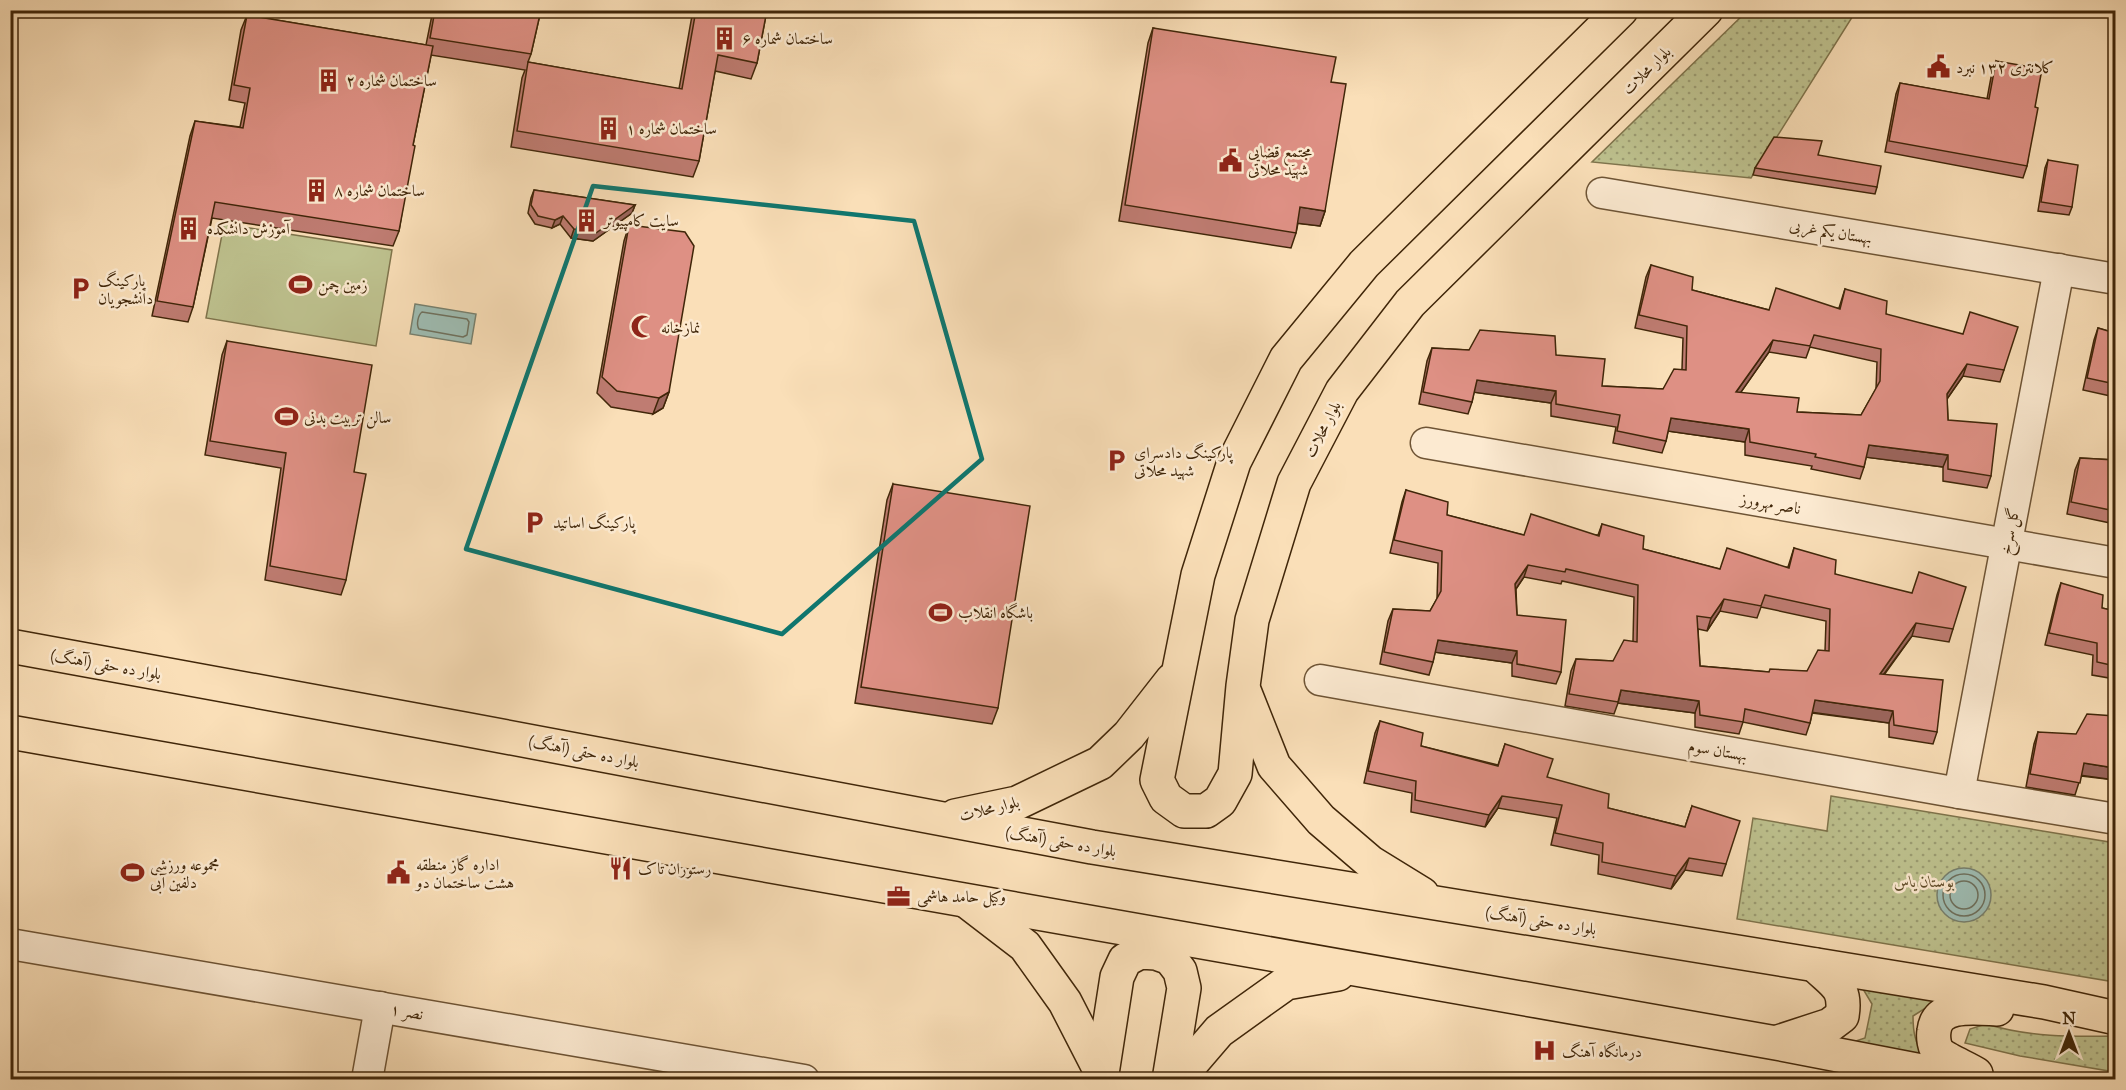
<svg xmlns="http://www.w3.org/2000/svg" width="2126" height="1090" viewBox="0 0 2126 1090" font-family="'IM FELL Great Primer',Amiri,serif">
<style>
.grass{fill:url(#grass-dots);stroke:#7f744c;stroke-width:1.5}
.garden{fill:#bec28f;stroke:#7f744c;stroke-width:1.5}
.water{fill:#9ebcb2;stroke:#78806e;stroke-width:1.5}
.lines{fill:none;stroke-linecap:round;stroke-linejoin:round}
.shore{stroke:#6f715e;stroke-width:1.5}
.minor-casing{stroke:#6e5435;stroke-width:33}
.major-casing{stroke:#402609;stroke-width:36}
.minor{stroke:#fcead1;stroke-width:30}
.major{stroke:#fadfb8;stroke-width:33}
.wall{fill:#bf7c72;stroke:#402609;stroke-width:1.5;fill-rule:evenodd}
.shaded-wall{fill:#9b655c;stroke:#402609;stroke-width:1.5}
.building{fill:#de9084;stroke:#402609;stroke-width:1.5;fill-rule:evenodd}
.marked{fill:none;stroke:#0f766e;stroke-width:4.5;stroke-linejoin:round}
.labels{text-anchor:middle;stroke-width:5;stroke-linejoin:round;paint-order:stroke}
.poi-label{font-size:16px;fill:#402609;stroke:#fcead1;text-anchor:start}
.street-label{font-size:16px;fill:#402609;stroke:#fcead1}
.park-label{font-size:16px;font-style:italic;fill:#604d2a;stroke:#fcead1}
</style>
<defs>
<pattern id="grass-dots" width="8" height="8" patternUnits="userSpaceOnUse" patternTransform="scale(1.5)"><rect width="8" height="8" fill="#bec28f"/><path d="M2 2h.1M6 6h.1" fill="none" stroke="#9c9d73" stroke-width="1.8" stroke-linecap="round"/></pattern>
</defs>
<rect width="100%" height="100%" fill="#fadfb8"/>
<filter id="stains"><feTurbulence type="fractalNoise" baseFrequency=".00333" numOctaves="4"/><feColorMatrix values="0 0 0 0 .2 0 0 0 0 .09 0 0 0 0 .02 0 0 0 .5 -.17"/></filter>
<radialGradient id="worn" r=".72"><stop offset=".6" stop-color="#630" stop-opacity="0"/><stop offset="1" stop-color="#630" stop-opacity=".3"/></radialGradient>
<g class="grass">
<polygon points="1747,11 1856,11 1751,178 1592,162"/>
<polygon points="1831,796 2115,843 2115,982 1737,919 1753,818 1827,831"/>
<path d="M 1860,984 L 1940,999 L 1913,1016 C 1913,1032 1915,1043 1924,1056 L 1847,1044 L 1865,1038 L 1872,1004 Z"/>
<path d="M 1986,1024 C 2029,1037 2071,1037 2115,1036 L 2115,1072 L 2020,1056 L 1965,1043 L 1970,1029 Z"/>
</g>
<polygon class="garden" points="224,224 392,250 376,346 206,318"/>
<g class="water">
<polygon points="415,304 476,314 471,344 410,334"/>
<circle cx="1964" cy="895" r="27"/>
</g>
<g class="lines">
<g class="shore">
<path d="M 422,312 L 467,319 L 469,322 L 467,335 L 463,337 L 419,329 C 416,325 418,315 422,312 Z"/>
<circle cx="1964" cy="895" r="21"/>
<circle cx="1964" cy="895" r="14"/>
</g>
<defs>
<g id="minor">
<polyline points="1602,193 2116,279"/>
<polyline points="1426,443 2116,563"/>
<polyline points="1320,680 1959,793 2116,819"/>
<polyline points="1959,793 2059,269"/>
<polyline points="10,944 804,1080"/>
<polyline points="367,1080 380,1007"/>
</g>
<g id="major">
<polyline points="1621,10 1364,264 1286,359 1234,462 1198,575 1157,780 1166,798 1184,811 1206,811 1220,801 1235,774 1243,686 1252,620 1294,483 1342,391 1410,303 1706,10"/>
<polyline points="10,646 464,729 1092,847 2044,1002 2116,1018"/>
<polyline points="1245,693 1274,766 1321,820 1370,862 1422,894"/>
<polyline points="10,732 1776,1043 1968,1080"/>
<polyline points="955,816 1017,803 1100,763 1129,735 1172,680"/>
<polyline points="969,903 1025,946 1065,1002 1102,1074"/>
<path d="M 1778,1042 L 1830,1025 L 1842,1016 C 1847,987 1834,984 1815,965"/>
<path d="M 1976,1074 C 1967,1068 1946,1060 1939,1053 C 1934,1048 1933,1037 1934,1031 C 1937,1002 1977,1008 1997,1009"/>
<polyline points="1101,1080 1117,977 1125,960 1140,952 1156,953 1170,958 1180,971 1184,988 1169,1080"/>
<polyline points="1177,1080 1219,1031 1286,983 1338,974"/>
</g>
</defs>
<use href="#minor" class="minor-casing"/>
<use href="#major" class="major-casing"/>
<use href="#minor" class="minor"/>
<use href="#major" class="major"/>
</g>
<g class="wall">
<polygon points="433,10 541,10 531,54 528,62 679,89 693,10 767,10 757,63 751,79 715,71 699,161 693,177 511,147 522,78 525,70 431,55 413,145 399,231 393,246 212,218 193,307 188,322 152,316 190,136 195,121 240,127 245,103 229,100 241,30 247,15 426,45"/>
<polygon points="1153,28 1331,82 1325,211 1320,226 1298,223 1296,233 1291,248 1119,221 1148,43"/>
<polygon points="1996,61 2035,107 2027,166 2023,178 1885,152 1896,94 1900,83 1987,99 1992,72"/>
<polygon points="1818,155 1877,187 1875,194 1753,175 1755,168"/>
<polygon points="2048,160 2072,207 2069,215 2038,211 2045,168"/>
<polygon points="534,190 635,205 632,213 593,241 571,238 560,224 552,228 535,224 528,213 531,198"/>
<polygon points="629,225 669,392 663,408 653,414 611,407 597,393 624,241"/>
<path d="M 1651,265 L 1692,290 L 1769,310 L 1839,308 L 1845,289 L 1886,314 L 2004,370 L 2000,382 L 1963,376 L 1947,399 L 1948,420 L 1991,476 L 1987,488 L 1943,481 L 1943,467 L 1866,457 L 1864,467 L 1860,479 L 1811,469 L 1812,466 L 1745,455 L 1745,442 L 1668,431 L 1666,441 L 1662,453 L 1613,443 L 1616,427 L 1551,416 L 1551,403 L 1474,392 L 1472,402 L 1468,414 L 1419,404 L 1427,361 L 1432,348 L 1556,355 L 1602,386 L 1663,389 L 1682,369 L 1683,338 L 1635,328 L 1646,277 ZM 1810,347 L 1877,362 L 1876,389 L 1861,415 L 1797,412 L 1740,393 L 1769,352 L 1806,358 Z"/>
<polygon points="2098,328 2115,333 2115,397 2083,390 2094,340"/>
<polygon points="227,341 354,472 346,580 341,595 265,580 281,468 205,455 222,355"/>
<polygon points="2080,458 2115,460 2115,524 2067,514 2075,470"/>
<polygon points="893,484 998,708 992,724 855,703 887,500"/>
<path d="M 1406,490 L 1447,515 L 1523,535 L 1598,535 L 1602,524 L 1643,549 L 1719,569 L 1788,567 L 1794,548 L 1835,574 L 1953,629 L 1949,642 L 1912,636 L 1884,675 L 1937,732 L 1933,744 L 1889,737 L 1889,723 L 1812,713 L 1810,723 L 1806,735 L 1743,722 L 1739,734 L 1695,727 L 1695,713 L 1618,703 L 1614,714 L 1565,706 L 1571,671 L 1576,659 L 1613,661 L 1633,641 L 1634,597 L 1562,581 L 1561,584 L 1524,577 L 1516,589 L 1517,615 L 1561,672 L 1556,684 L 1512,676 L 1512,663 L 1435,652 L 1433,662 L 1429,675 L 1380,664 L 1388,621 L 1393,609 L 1430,611 L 1437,599 L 1438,563 L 1390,553 L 1402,502 ZM 1761,607 L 1826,621 L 1825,651 L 1807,671 L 1769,672 L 1700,666 L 1698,629 L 1707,631 L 1720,611 L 1757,618 Z"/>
<polygon points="2061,583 2102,608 2115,611 2115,679 2092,675 2093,655 2045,645 2057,595"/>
<polygon points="1380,721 1421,746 1498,765 1505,744 1547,777 1608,808 1685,827 1692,806 1726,864 1722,876 1685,870 1671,889 1598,874 1599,855 1551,845 1557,818 1498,808 1485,827 1411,812 1412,793 1364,783 1375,733"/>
<polygon points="2038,732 2115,780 2081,776 2075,795 2026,787 2034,744"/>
</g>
<g class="shaded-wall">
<polygon points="635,205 632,213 593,241 571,238 574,229"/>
<polygon points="1300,207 1325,211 1320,226 1295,223"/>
<polygon points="563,216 560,224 552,228 555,220"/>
<polygon points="1773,340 1769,352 1732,405 1736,392"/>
<polygon points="1967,364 1963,376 1942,406 1947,394"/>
<polygon points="1477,380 1556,391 1551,403 1472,392"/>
<polygon points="669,392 663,408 653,414 659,398"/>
<polygon points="1671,418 1749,429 1745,442 1667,431"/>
<polygon points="1869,445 1948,455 1943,467 1864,457"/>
<polygon points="1528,565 1524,577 1511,596 1515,584"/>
<polygon points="1724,599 1720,611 1707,631 1711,618"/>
<polygon points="1916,623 1912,636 1875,686 1880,674"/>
<polygon points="1438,640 1517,651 1512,663 1433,652"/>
<polygon points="1621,690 1699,701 1695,713 1618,703"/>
<polygon points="1815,700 1893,711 1889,723 1810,712"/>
<polygon points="2084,763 2115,768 2115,780 2079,775"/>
<polygon points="1502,796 1498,808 1485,827 1489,815"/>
<polygon points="1689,858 1685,870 1671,889 1676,876"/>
</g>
<g class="building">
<polygon points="435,10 541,10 531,54 430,38"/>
<polygon points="696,10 767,10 757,63 718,55 699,161 517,131 528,62 682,89"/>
<polygon points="247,15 433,46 413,145 415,146 399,231 215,202 193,307 157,301 195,121 243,128 250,88 234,85"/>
<polygon points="1153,28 1336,57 1331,82 1346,84 1325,211 1300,207 1296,233 1125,205"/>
<polygon points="1996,61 2042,69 2035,107 2038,108 2027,166 1889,141 1900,83 1989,99"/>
<polygon points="1774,137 1822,141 1818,155 1881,166 1877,187 1755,168"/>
<polygon points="2048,160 2078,165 2072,207 2041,202"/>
<polygon points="534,190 635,205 596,233 574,229 563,216 555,220 538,216 531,205"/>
<polygon points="629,225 685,232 694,246 669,392 659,398 617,391 602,377"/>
<path d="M 1651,265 L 1693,277 L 1692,290 L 1769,310 L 1776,288 L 1840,309 L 1845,289 L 1887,301 L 1886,314 L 1963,334 L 1970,312 L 2018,327 L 2004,370 L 1967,364 L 1947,394 L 1948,420 L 1997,424 L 1991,476 L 1948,469 L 1948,455 L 1869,445 L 1864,467 L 1815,457 L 1816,454 L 1750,442 L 1749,429 L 1671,418 L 1666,441 L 1617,431 L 1620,415 L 1556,404 L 1556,391 L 1477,380 L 1472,402 L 1423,392 L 1432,348 L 1469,350 L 1480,330 L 1555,336 L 1556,355 L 1605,359 L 1602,386 L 1663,389 L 1674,369 L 1686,370 L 1687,326 L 1639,315 ZM 1814,335 L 1881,349 L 1880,381 L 1861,415 L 1797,412 L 1799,398 L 1736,392 L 1773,340 L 1810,346 Z"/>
<polygon points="2098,328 2115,333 2115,384 2087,378"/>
<polygon points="227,341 372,365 354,472 366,474 346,580 270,566 286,453 210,441"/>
<polygon points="2080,458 2115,460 2115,511 2071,502"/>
<polygon points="893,484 1030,506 998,708 861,687"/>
<path d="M 1406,490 L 1448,502 L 1447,515 L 1524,535 L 1531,514 L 1599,536 L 1602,524 L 1644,536 L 1643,549 L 1720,569 L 1727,548 L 1789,568 L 1794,548 L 1836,560 L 1835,574 L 1912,593 L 1919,572 L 1966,587 L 1953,629 L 1916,623 L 1880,674 L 1943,680 L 1937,732 L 1894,725 L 1893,711 L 1815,700 L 1810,723 L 1745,709 L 1743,722 L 1700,715 L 1699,701 L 1621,690 L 1618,702 L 1569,694 L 1576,659 L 1613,661 L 1624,640 L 1637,642 L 1638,585 L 1566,569 L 1565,572 L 1528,565 L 1515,584 L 1517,615 L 1566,620 L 1561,672 L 1517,664 L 1517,651 L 1438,640 L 1433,662 L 1384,652 L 1393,609 L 1430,611 L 1441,591 L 1442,551 L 1394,540 ZM 1765,595 L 1830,609 L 1829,651 L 1818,650 L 1807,671 L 1770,669 L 1769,672 L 1700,666 L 1697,616 L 1711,618 L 1724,599 L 1761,606 Z"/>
<polygon points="2061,583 2103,595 2102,608 2115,611 2115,666 2097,662 2097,643 2049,633"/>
<polygon points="2087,714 2115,716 2115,768 2084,763 2080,783 2030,774 2038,732 2076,734"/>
<polygon points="1380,721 1423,733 1421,746 1498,766 1505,744 1553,759 1547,777 1609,794 1608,808 1685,827 1692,806 1740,821 1726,864 1689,858 1676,876 1602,862 1603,843 1555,833 1562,805 1502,796 1489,815 1415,800 1416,781 1368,771"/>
</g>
<path class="marked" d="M 593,186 L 914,221 L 982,459 L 782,634 L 466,549 Z"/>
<defs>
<symbol id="building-bare" viewBox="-9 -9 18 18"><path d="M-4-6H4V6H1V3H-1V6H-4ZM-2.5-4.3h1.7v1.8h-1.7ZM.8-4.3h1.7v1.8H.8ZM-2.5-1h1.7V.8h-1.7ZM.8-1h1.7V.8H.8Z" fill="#8f2418" stroke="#fcead1" stroke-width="2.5" paint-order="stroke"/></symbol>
<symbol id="civic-bare" viewBox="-9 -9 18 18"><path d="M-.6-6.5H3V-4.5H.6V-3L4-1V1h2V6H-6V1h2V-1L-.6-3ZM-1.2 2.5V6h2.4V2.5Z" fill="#8f2418" stroke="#fcead1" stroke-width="2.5" paint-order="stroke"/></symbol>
<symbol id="stadium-bare" viewBox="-9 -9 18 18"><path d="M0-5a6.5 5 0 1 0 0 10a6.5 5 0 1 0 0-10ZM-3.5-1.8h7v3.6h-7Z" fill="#8f2418" stroke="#fcead1" stroke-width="2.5" paint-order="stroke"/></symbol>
<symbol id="parking-bare" viewBox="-9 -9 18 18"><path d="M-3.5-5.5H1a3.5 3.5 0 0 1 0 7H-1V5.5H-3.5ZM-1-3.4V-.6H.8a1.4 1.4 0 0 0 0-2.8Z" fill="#8f2418" stroke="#fcead1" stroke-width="2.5" paint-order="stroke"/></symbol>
<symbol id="mosque-bare" viewBox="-9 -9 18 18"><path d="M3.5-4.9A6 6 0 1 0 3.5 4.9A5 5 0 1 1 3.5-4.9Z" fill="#8f2418" stroke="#fcead1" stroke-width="2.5" paint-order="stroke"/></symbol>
<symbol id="restaurant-bare" viewBox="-9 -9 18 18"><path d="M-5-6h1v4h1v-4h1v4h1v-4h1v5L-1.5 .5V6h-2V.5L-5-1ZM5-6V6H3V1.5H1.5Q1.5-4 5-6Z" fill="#8f2418" stroke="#fcead1" stroke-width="2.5" paint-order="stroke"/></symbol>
<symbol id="office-bare" viewBox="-9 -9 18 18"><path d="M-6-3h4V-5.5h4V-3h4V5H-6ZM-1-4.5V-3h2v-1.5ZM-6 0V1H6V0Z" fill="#8f2418" stroke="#fcead1" stroke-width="2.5" paint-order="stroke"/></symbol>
<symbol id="hospital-bare" viewBox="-9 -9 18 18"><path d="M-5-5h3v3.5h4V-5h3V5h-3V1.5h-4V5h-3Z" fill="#8f2418" stroke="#fcead1" stroke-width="2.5" paint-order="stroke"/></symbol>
</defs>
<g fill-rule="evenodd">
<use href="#building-bare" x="708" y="22" width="33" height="33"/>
<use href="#civic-bare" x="1922" y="50" width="33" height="33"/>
<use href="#building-bare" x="312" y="64" width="33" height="33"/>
<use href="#building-bare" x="592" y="112" width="33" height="33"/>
<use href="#civic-bare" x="1214" y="144" width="33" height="33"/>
<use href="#building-bare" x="300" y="174" width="33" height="33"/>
<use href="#building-bare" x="570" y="204" width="33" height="33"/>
<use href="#building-bare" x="172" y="212" width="33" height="33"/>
<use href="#stadium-bare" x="284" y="268" width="33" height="33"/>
<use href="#parking-bare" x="64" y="272" width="33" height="33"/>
<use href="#mosque-bare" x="626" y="310" width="33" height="33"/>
<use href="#stadium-bare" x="270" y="400" width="33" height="33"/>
<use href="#parking-bare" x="1100" y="444" width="33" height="33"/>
<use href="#parking-bare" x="518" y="506" width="33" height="33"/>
<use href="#stadium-bare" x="924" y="596" width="33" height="33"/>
<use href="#restaurant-bare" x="604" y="852" width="33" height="33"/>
<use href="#stadium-bare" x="116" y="856" width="33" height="33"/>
<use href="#civic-bare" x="382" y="856" width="33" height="33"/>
<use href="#office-bare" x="882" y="880" width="33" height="33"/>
<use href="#hospital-bare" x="1528" y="1034" width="33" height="33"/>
</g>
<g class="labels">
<g class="poi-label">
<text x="742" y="44">ساختمان شماره ۶</text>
<text x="1956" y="73">کلانتری ۱۳۲ نبرد</text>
<text x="346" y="86">ساختمان شماره ۲</text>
<text x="626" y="134">ساختمان شماره ۱</text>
<text x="1248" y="157">مجتمع قضایی<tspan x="1248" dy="18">شهید محلاتی</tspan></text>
<text x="334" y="196">ساختمان شماره ۸</text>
<text x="604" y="226">سایت کامپیوتر</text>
<text x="207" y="234">آموزش دانشکده</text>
<text x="98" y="286">پارکینگ<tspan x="98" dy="18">دانشجویان</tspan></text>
<text x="318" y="290">زمین چمن</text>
<text x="661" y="333">نمازخانه</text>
<text x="304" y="423">سالن تربیت بدنی</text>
<text x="1134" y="458">پارکینگ دادسرای<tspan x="1134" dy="18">شهید محلاتی</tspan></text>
<text x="553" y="528">پارکینگ اساتید</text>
<text x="958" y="618">باشگاه انقلاب</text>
<text x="150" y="870">مجموعه ورزشی<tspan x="150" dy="18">دلفین آبی</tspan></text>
<text x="416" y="870">اداره گاز منطقه<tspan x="416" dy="18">هشت ساختمان دو</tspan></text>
<text x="638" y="874">رستوران تاک</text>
<text x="917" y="902">وکیل حامد هاشمی</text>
<text x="1562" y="1057">درمانگاه آهنگ</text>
</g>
<g class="street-label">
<text transform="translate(1646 70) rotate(-45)" y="6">بلوار محلات</text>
<text transform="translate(1831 231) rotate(10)" y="6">بهستان یکم غربی</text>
<text transform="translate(1322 429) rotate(-63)" y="6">بلوار محلات</text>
<text transform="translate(1771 503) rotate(10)" y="6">ناصر مهرورز</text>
<text transform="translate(2009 531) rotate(-79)" y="6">گل سرخ</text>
<text transform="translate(106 664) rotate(10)" y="6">بلوار ده حقی (آهنگ)</text>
<text transform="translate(1718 750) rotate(10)" y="6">بهستان سوم</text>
<text transform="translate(584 751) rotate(11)" y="6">بلوار ده حقی (آهنگ)</text>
<text transform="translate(989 808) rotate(-14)" y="6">بلوار محلات</text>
<text transform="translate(1061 841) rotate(10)" y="6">بلوار ده حقی (آهنگ)</text>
<text transform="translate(1541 920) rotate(9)" y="6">بلوار ده حقی (آهنگ)</text>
<text transform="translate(407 1011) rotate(10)" y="6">نصر ۱</text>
</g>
<g class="park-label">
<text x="1924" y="887">بوستان یاس</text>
</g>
</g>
<rect width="2126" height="1090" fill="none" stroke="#fadfb8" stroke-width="36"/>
<rect x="12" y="12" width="2102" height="1066" fill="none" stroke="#402609" stroke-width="3"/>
<rect x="18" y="18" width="2090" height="1054" fill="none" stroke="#402609" stroke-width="1.5"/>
<g transform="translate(2069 1033)" stroke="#fcead1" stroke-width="4.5" paint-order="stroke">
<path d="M0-4.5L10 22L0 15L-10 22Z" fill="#402609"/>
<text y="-9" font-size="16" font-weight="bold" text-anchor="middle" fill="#402609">N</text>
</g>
<rect width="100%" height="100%" filter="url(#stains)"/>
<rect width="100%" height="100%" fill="url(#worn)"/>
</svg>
